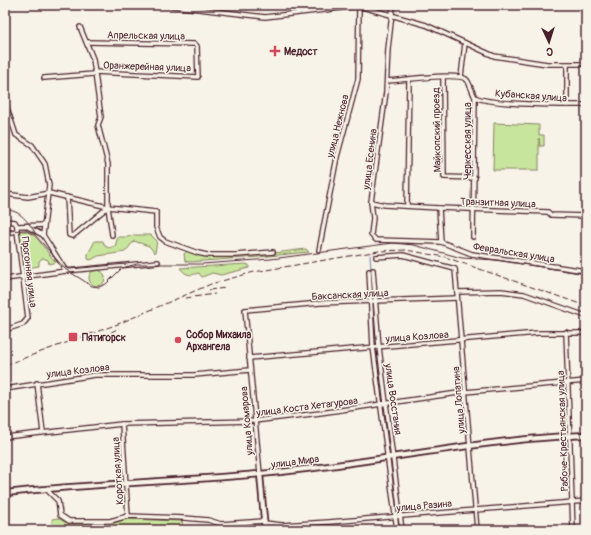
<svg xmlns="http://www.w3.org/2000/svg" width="591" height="535" viewBox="0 0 591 535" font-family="Pangolin,sans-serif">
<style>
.green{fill:#c8e59d;stroke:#898264}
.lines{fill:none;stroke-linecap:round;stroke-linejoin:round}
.stream{stroke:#7786a3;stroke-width:1}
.minor-casing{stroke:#4a1f2b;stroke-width:6}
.major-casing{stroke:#4a1f2b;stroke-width:8}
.minor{stroke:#f7f3e8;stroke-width:3.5}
.major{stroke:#f7f3e8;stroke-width:4.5}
.tram{stroke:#4a1f2b;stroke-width:1}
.rail{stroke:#4a1f2b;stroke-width:1;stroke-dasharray:6 3;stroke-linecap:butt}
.poi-dot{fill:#d1495b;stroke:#f7f3e8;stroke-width:1.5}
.labels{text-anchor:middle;stroke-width:3;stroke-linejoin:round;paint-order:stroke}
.street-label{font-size:10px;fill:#4a1f2b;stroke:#f7f3e8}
.poi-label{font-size:10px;font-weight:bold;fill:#4a1f2b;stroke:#f7f3e8;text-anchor:start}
</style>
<rect width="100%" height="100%" fill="#f7f3e8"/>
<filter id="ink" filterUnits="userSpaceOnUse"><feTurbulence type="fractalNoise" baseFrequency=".025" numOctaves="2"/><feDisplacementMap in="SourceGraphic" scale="8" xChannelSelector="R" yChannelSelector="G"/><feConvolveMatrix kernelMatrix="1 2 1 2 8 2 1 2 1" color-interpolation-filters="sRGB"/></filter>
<g filter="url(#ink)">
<g class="green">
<polygon points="494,123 539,125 539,135 544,135 544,146 540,146 539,138 539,170 493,170"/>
<path d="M 19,231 C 36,228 45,252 56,262 L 49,264 L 48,260 L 43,258 L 39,261 L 39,266 L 22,269 Z"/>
<polygon points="133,235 151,235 157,241 155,253 149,246 134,241 125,252 98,256 91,260 88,259 88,254 95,241 103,241 105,246 109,248 115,246 118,237 128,237"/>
<path d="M 306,249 L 309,252 L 259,257 L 189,262 L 185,261 L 184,254 L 187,251 C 221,263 270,253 306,249 Z"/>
<path d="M 245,264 L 249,265 L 249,268 L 221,275 L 212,273 L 202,277 L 199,273 C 191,275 187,277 180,268 Z"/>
<circle cx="97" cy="278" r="8"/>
<polygon points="58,518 65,522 96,523 114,523 128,519 182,521 183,529 53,530 52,519"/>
</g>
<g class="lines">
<g class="stream">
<polyline points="370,255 378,372"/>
<polyline points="395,500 397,516"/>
<polyline points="398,519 399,530"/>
</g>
<defs>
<g id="minor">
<polyline points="165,5 265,17 359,6 426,25 494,56 547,64 586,64"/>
<polyline points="393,5 388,49 386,92 371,202 373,218 371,235 376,240 441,242"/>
<polyline points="80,27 93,59 101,117 98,125 108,164 108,207 112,235"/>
<polyline points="87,42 195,44 197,46 198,77 94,72"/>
<polyline points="443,77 444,177 475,178"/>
<polyline points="461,77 465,43"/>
<polyline points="44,78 94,74"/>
<path d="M 387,81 C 400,81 460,71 467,80 C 470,84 472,92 475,97 L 473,237"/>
<path d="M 475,97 C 489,105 566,105 586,105"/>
<polyline points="5,102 16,135 32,145 45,164 49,185 43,235"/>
<polyline points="567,105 567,65"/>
<polyline points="5,194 28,197 49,193 108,207 156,212 156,227 160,237 165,241 198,253 207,255 236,255 273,252"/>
<polyline points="67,197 69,235 73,236 108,207"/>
<polyline points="371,202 385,205 439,208 548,212 551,215 586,216"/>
<polyline points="407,206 409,80"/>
<polyline points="439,208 441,242 472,254 586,271"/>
<polyline points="5,221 15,222 17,226 17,231 5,233"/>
<polyline points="17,226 44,225"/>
<polyline points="26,226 43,235 66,271"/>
<polyline points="319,250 337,157 358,79 359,6"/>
<polyline points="376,257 403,255 455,269 477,530"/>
<polyline points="373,270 379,347 402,530"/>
<polyline points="369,271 373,347 397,530"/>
<polyline points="5,279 66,271 158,262"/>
<polyline points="458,292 501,291 524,294 586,316"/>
<polyline points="5,330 23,324 28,318 17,231"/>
<polyline points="566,332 573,530"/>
<polyline points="249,358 538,333 586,333"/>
<polyline points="37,383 43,432"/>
<polyline points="5,389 95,375 194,375 250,370"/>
<polyline points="122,424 128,516"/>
<polyline points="5,437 122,424 254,421 320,413 465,392 586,381"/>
<polyline points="260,474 245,310 320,303 457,298"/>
<polyline points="48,488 49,492 58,501 60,515 69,521 110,521 128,516 184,518 208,520 221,524 264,521"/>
<polyline points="264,523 282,525 329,522 586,501"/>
</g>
<g id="major">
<polyline points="260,474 265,530"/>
<path d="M 5,493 C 99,482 194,482 289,471 C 388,460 486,439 586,435"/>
</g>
</defs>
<use href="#minor" class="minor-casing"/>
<use href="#major" class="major-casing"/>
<use href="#minor" class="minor"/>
<use href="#major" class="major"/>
<g class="tram">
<path d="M 5,210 C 20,209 29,223 36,234"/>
<polyline points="5,231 25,230 35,235 65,269 92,286 99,287 106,284 122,268 137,264 202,264 271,259 393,243 414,245 462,258 497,260 586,274"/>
<polyline points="65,267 70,269 127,264"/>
</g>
<g class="rail">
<polyline points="209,290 226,288"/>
<polyline points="186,298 215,294"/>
<polyline points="95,341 119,328"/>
<polyline points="5,365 118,324 211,284 254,272 379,251 406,250 445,257 586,306"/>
</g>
</g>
</g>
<g class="poi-dot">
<path d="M273 45h4v4h4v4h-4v4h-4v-4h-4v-4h4z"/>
<rect x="68" y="332" width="10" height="10" rx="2"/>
<circle cx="178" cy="340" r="4"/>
</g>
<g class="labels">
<g class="street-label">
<text transform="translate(146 35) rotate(1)" y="4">Апрельская улица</text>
<text transform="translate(147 66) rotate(2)" y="4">Оранжерейная улица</text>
<text transform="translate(531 95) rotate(4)" y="4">Кубанская улица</text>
<text transform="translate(337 126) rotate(-76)" y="4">улица Нежнова</text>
<text transform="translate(436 130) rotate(-91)" y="4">Майкопский проезд</text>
<text transform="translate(467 141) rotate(-90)" y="4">Черкесская улица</text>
<text transform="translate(369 159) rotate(-83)" y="4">улица Есенина</text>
<text transform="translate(498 202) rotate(2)" y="4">Транзитная улица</text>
<text transform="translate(514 252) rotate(9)" y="4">Февральская улица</text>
<text transform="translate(30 272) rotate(83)" y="4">Прогонная улица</text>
<text transform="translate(350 294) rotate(-3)" y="4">Баксанская улица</text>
<text transform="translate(417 336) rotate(-4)" y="4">улица Козлова</text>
<text transform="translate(78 370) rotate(-7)" y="4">улица Козлова</text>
<text transform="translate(394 399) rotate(82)" y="4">улица Восстания</text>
<text transform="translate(458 400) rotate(-95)" y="4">улица Лопатина</text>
<text transform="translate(307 406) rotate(-7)" y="4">улица Коста Хетагурова</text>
<text transform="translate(246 421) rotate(-95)" y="4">улица Комарова</text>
<text transform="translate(562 431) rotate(-92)" y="4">Рабоче-Крестьянская улица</text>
<text transform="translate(295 461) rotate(-7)" y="4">улица Мира</text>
<text transform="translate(117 471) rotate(-94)" y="4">Короткая улица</text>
<text transform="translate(424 505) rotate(-5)" y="4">улица Разина</text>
</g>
<g class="poi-label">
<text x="284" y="55">Медост</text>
<text x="186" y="338">Собор Михаила<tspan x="186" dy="12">Архангела</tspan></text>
<text x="82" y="341">Пятигорск</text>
</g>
</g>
<rect width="591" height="535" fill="none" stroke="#f7f3e8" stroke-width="20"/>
<rect x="10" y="10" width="571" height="515" fill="none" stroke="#4a1f2b" stroke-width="1.5" filter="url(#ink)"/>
<g transform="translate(549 42) rotate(176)" stroke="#f7f3e8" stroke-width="3" paint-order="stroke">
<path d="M0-3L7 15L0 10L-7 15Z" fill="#4a1f2b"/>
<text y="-6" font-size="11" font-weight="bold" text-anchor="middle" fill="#4a1f2b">С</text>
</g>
</svg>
